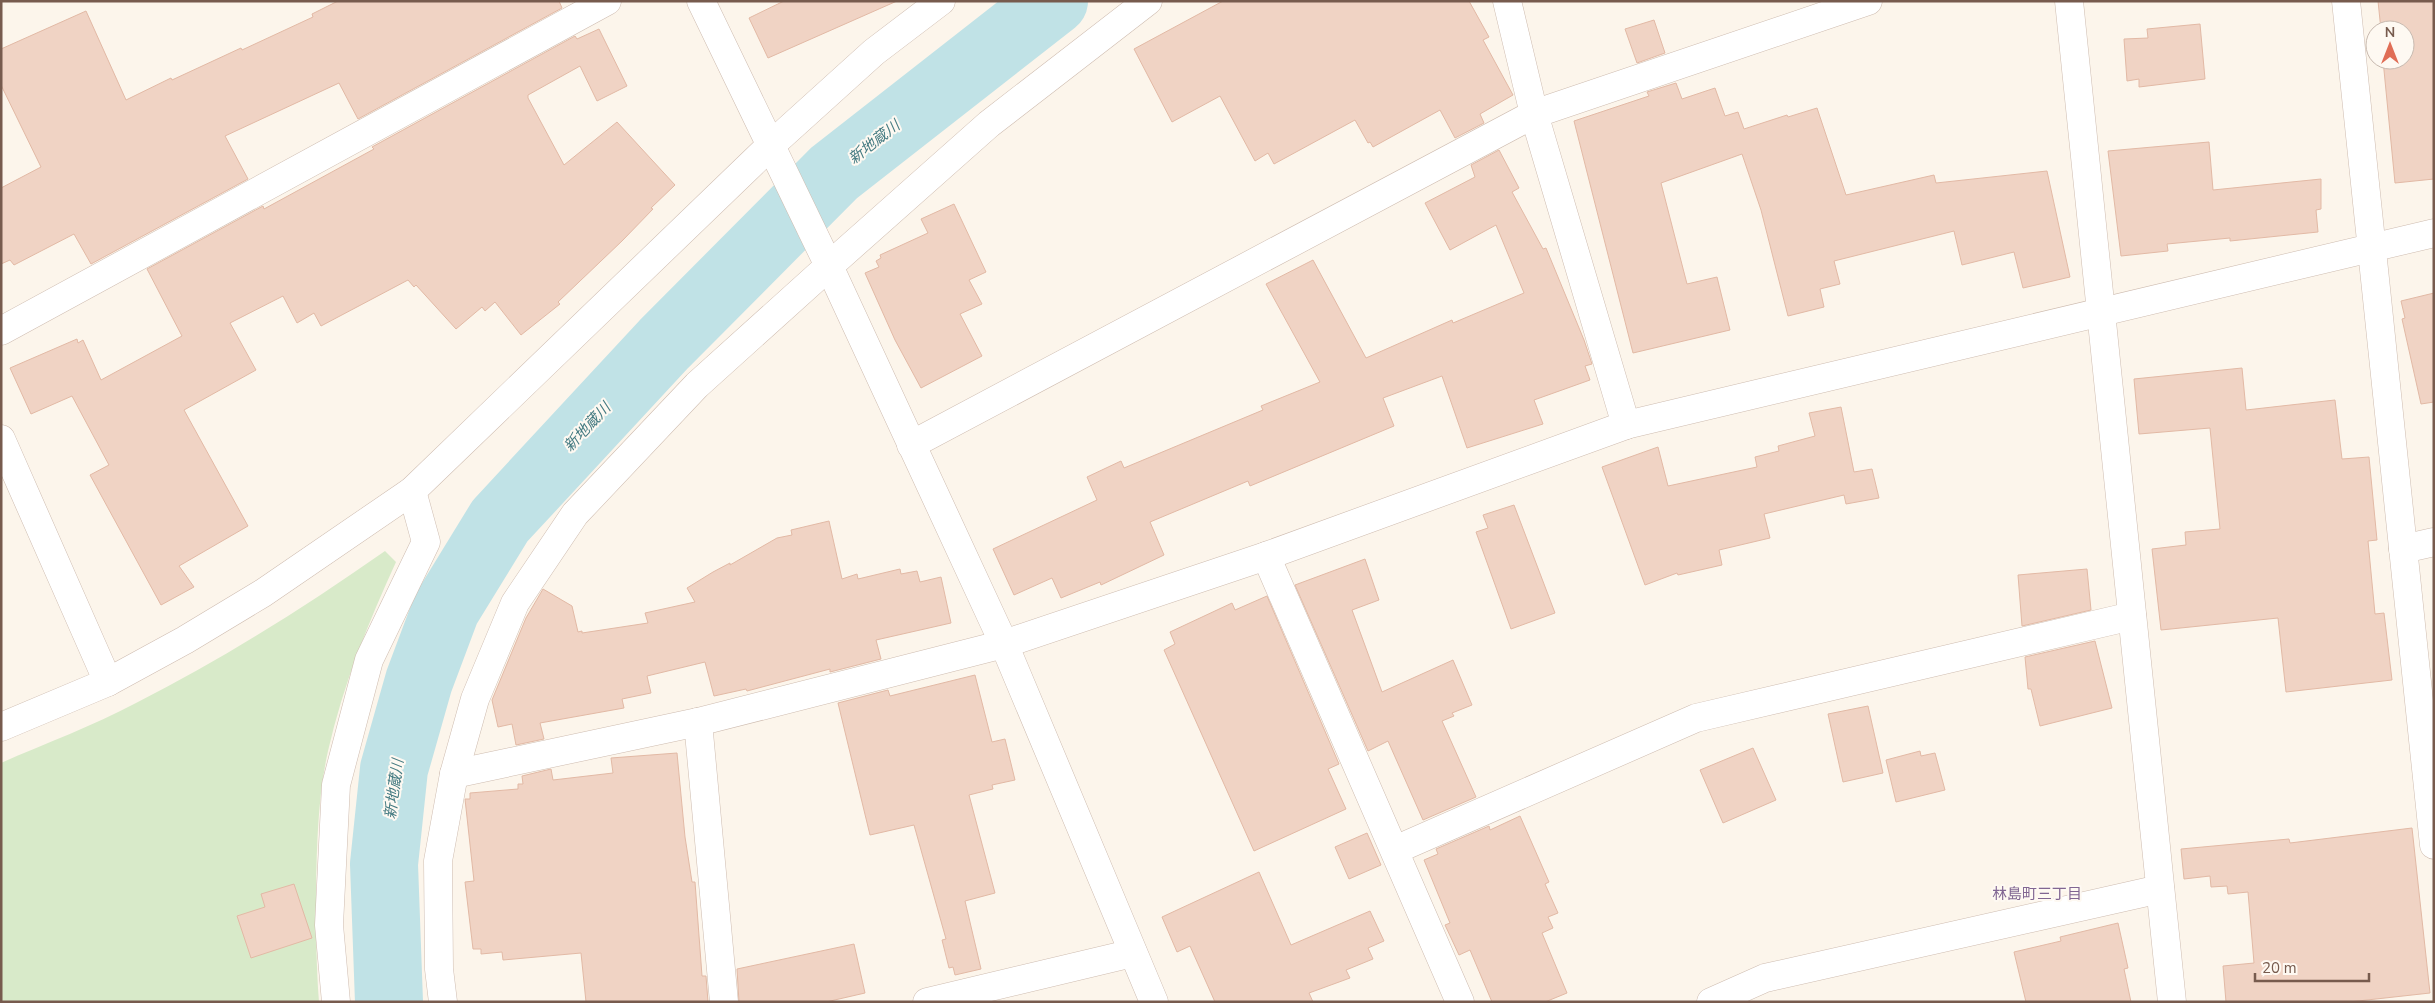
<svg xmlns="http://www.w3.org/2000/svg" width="2435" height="1003" viewBox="0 0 2435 1003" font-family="'Nunito Sans','Noto Sans JP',sans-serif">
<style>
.green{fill:#d8eac9}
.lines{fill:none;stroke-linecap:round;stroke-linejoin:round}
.river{stroke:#c0e2e6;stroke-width:68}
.building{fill:#f0d3c4;stroke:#e2b9a5}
.street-casing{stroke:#cebcb0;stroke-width:29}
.street{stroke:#fff;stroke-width:28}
.labels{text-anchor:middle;stroke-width:4;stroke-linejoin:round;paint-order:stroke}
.water-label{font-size:15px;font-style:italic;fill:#457b82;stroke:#fef9f2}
.neighbourhood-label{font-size:15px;fill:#816692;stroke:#fef9f2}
</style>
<rect width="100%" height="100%" fill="#fcf5eb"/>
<path class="green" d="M 385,551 L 396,562 C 368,623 343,685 328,751 C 318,796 317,842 316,888 C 316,926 316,963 319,1002 L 1,1002 L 1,763 C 46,743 93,726 136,703 C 223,659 305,607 385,551 Z"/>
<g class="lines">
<polyline class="river" points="389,1002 384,864 394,769 419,681 446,609 500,521 664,344 834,173 1054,1"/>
</g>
<g class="building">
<polygon points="338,1 559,1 562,8 358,119 339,83 225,136 248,179 91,264 74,234 14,265 10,260 1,264 1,188 41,167 1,85 1,49 86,11 126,100 171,78 172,80 241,48 242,50 313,17 312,14"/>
<polygon points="784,1 897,1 768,58 749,18"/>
<polygon points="1223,1 1469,1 1489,37 1483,40 1513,95 1480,114 1484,123 1455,138 1440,110 1373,147 1370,142 1368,143 1355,120 1274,164 1268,153 1255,161 1220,96 1172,122 1134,49"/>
<polygon points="2378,1 2434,1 2434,179 2395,183 2383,60 2405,60 2405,30 2381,30"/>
<polygon points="1654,20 1665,53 1637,63 1625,29"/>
<polygon points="2200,24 2205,79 2139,87 2139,79 2127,81 2124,39 2148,38 2147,29"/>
<polygon points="599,29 627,86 597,101 580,66 528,95 528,98 564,165 617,122 675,185 651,208 653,209 622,241 558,302 560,304 521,335 495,302 485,311 482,307 456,329 416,285 414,287 408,280 321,326 314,313 297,323 283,296 230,323 256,370 184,410 248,526 179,566 194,587 161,605 90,475 109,465 72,396 31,414 10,368 77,339 78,343 83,340 101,380 182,336 147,269 263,206 264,209 374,149 372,147 575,36 577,39"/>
<polygon points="1676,83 1682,99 1715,88 1725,116 1738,112 1744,129 1787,115 1788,117 1817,108 1846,195 1934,175 1936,183 2047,171 2070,277 2023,288 2014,252 1962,265 1954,231 1834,261 1840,284 1820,289 1824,307 1788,316 1761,210 1742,154 1661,183 1687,284 1717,277 1730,330 1633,353 1574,121 1649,96 1647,92"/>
<polygon points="2209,142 2213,190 2321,179 2321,209 2316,210 2318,232 2230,241 2230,238 2167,244 2168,251 2121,256 2108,151"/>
<polygon points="1499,150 1519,188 1512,192 1543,249 1546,248 1584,340 1592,364 1585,366 1590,380 1534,400 1543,424 1467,448 1442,376 1383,398 1394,426 1250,486 1248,481 1150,522 1164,555 1101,585 1100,582 1061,598 1052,578 1014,595 993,549 1097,500 1087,477 1121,461 1124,468 1263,410 1261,406 1320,382 1266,284 1313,260 1366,358 1452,320 1453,323 1524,293 1496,225 1450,250 1425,203 1475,177 1471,165"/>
<polygon points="954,204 986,272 969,280 982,304 960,314 982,356 921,388 895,340 865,273 879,267 876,261 881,258 880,255 928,233 921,219"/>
<polygon points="2434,293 2434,402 2421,404 2402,319 2405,318 2401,301"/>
<polygon points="2242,368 2246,410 2335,400 2342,459 2369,457 2377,540 2368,541 2375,614 2384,613 2392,680 2286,692 2278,618 2161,630 2152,549 2186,545 2185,532 2220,529 2210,428 2139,434 2134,379"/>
<polygon points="1841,407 1854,472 1872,469 1879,498 1846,504 1844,495 1764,514 1770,538 1719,550 1722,565 1678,575 1677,573 1645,585 1602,467 1658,447 1668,486 1757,467 1755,457 1779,451 1778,446 1815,436 1809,413"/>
<polygon points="1514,505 1555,613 1511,629 1476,532 1488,528 1483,515"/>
<polygon points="829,521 842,579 857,574 858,579 900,569 901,574 917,571 920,582 941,577 951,623 876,640 881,659 830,672 830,669 747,691 746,689 714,696 705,662 647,676 651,693 622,699 624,708 540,723 544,739 516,745 512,724 498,727 492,700 526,618 543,589 572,606 578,632 582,631 582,633 648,623 645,613 695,602 687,588 713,572 730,563 730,565 777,538 792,535 791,530"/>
<polygon points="1365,559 1379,600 1352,610 1382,692 1453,660 1472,705 1452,713 1454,716 1442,721 1476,797 1423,820 1388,741 1368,751 1295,585"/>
<polygon points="2087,569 2091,610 2022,626 2018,575"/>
<polygon points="1267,596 1339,764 1328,769 1346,809 1254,851 1164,650 1175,644 1170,632 1232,603 1235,610"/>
<polygon points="2095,641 2112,708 2040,726 2031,689 2028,689 2025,657"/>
<polygon points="975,675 992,742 1005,739 1015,780 992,785 993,789 969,795 995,893 965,901 981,969 955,975 953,967 949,968 942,940 946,939 914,825 870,835 838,703 888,690 890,696"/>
<polygon points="1868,706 1883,773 1843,782 1828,714"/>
<polygon points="1753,748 1776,800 1723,823 1700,770"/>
<polygon points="1920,751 1921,756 1935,753 1945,790 1896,802 1886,760"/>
<polygon points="677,753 685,837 692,882 695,882 702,976 706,976 708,1002 586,1002 581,953 503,960 502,952 481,954 481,949 473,949 465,882 474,881 465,799 470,799 470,793 518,789 518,784 523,784 522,776 551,769 553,780 613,773 611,758"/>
<polygon points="1520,816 1549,882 1545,884 1558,913 1548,917 1553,928 1542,933 1567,993 1545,1002 1492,1002 1470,950 1459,955 1445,925 1450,923 1424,860 1438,854 1436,849 1489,826 1490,830"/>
<polygon points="2412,828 2430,993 2349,1002 2226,1002 2223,966 2254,963 2248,892 2228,894 2227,886 2211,887 2210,876 2184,879 2181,849 2289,839 2290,843"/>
<polygon points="1367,833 1381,865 1349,879 1335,847"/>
<polygon points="1259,872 1291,945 1370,911 1384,941 1368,948 1373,959 1346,970 1350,978 1309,993 1313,1002 1215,1002 1190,946 1177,952 1162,917"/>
<polygon points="294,884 312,938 251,958 237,916 265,907 261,894"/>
<polygon points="2118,923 2128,968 2124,969 2131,1002 2026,1002 2014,952 2061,941 2060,937"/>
<polygon points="854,944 865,993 826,1002 739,1002 737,969"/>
</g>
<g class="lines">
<defs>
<g id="street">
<polyline points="701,1 829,266 1004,644 1154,1002"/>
<polyline points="1507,1 1534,114 1626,425"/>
<polyline points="2069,1 2172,1002"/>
<polyline points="2346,1 2434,845"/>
<polyline points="1,331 607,1"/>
<polyline points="1,439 108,682"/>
<polyline points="911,445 1534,114 1868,1"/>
<polyline points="2403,549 2434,542"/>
<polyline points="1266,556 1460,1002"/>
<polyline points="698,722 724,1002"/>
<polyline points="1,727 108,682 185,640 263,593 412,491 770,146 874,52 941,1"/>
<polyline points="454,774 698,722 1004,644 1266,556 1626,425 2434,233"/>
<polyline points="1395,850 1696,718 2132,616"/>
<polyline points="336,1002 329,925 336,785 369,660 426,542 412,491"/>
<polyline points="443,1002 439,969 438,861 454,774 475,699 515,603 575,514 697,385 829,266 989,124 1148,1"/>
<polyline points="927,1002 1133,953"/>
<polyline points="1711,1002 1765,978 2160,889"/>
</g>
</defs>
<use href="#street" class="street-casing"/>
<use href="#street" class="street"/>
</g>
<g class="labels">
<g class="water-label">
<text transform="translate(874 142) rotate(-38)" y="5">新地蔵川</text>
<text transform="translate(587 427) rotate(-47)" y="5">新地蔵川</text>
<text transform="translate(394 789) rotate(-82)" y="5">新地蔵川</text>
</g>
<g class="neighbourhood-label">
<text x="2037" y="899">林島町三丁目</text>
</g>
</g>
<rect width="2435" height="1003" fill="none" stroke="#775b4e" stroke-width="5"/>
<g transform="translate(2390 45)"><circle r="24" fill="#fef9f2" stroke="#c8bab0"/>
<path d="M0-4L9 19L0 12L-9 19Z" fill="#e06e56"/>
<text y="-8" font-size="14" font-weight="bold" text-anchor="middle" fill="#775b4e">N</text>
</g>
<path d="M2255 973v8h114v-8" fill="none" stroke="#775b4e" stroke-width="2.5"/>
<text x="2262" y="973" font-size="15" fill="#775b4e" stroke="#fef9f2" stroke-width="4" paint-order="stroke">20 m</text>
</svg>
